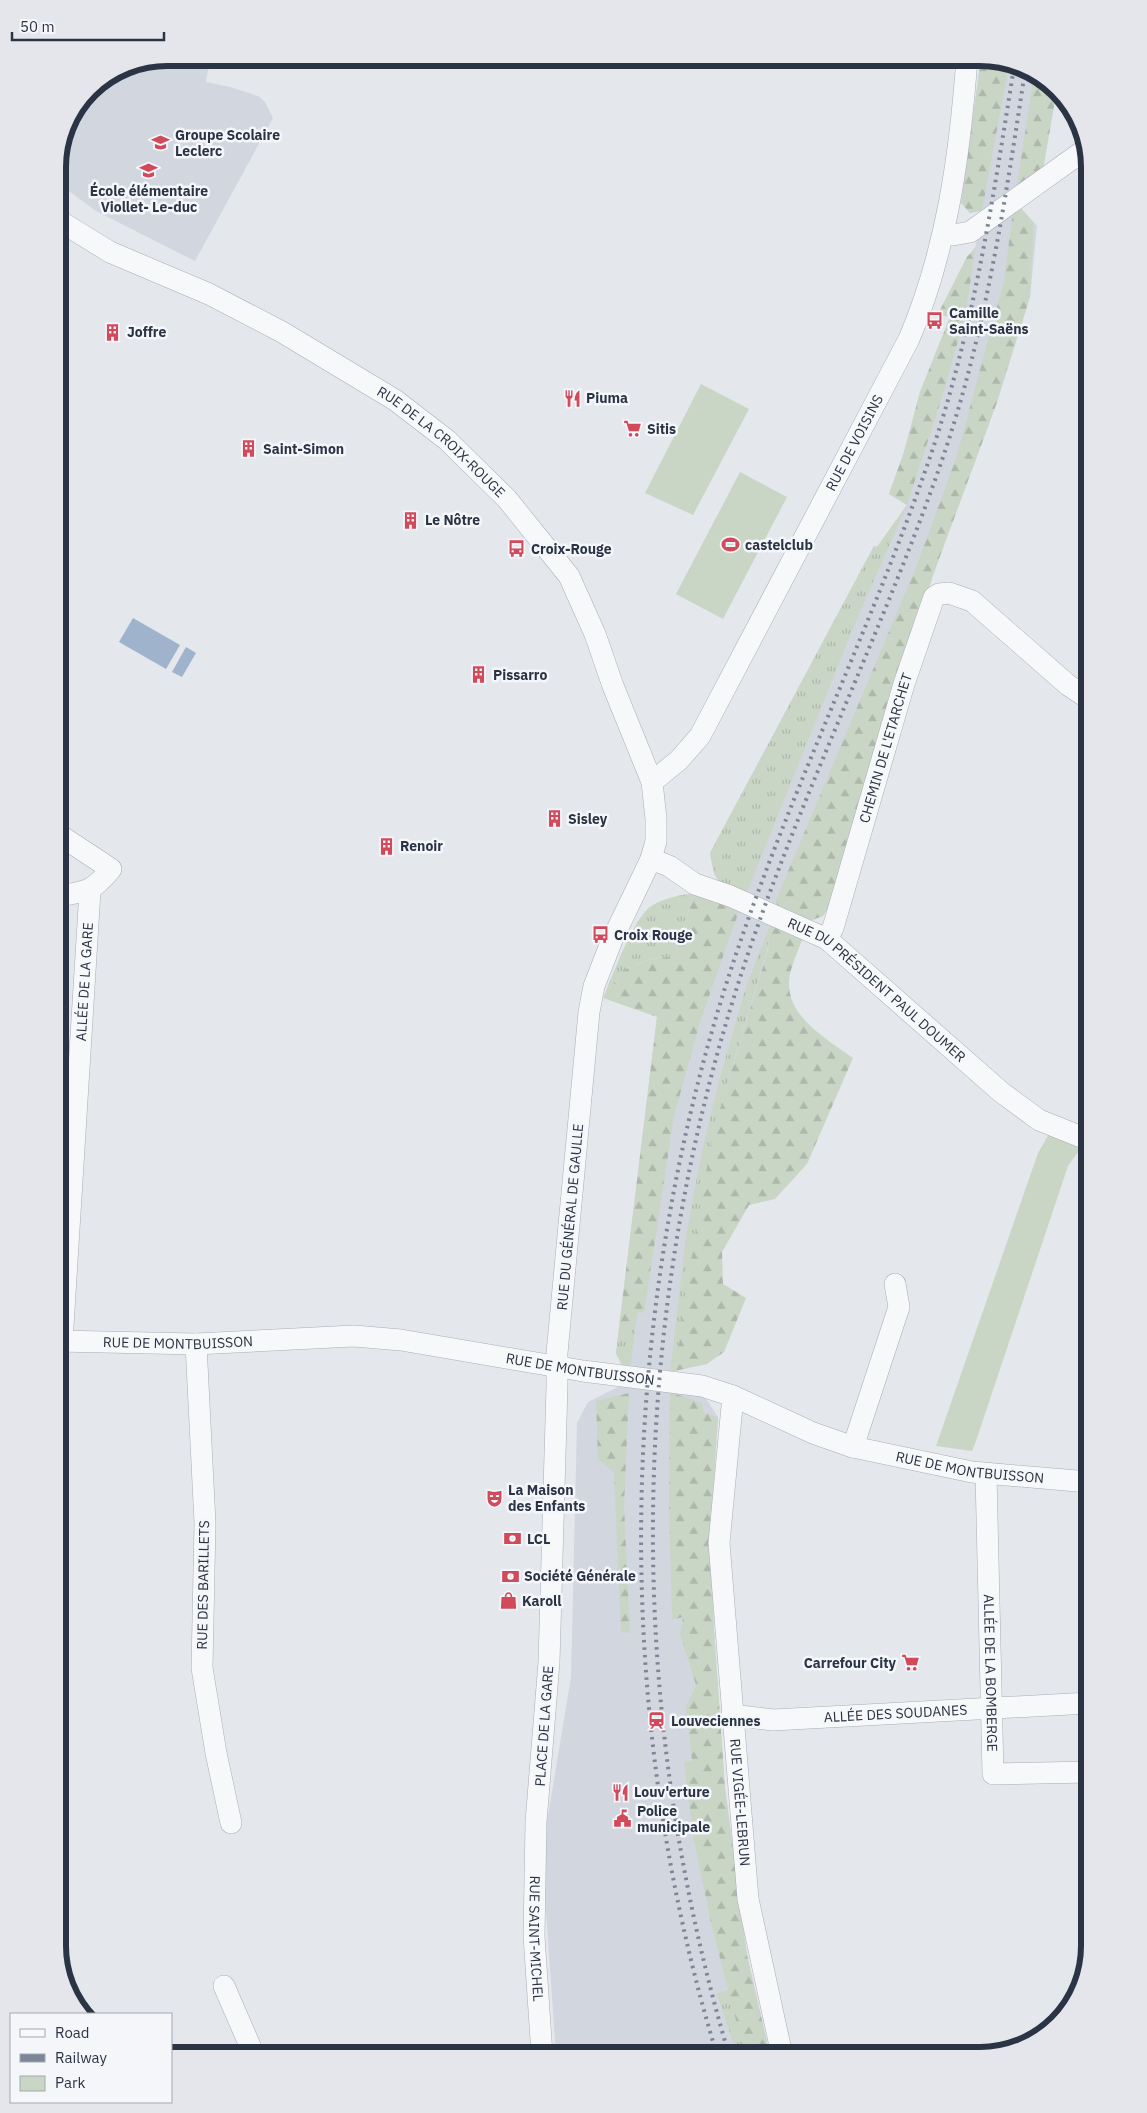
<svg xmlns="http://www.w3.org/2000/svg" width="1147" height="2113" viewBox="0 0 1147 2113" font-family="'IBM Plex Sans',sans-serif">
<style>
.built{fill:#d2d6de}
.grass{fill:url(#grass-tufts)}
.forest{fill:url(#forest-firs)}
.park{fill:#c9d6c5}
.water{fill:#9fb4cc}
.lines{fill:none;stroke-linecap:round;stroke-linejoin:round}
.street-casing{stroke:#a9aeb7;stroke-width:22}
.street{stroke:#f7f8fa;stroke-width:21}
.rail{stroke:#7d8696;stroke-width:4;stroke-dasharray:2.5 5;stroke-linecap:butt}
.labels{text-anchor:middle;stroke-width:5;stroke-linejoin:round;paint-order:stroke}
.poi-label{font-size:14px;font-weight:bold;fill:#2b3445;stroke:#f4f6f9;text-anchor:start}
.street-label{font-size:14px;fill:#2b3445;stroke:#f4f6f9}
.rim{fill:none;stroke:#2b3445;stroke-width:6}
</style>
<defs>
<pattern id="grass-tufts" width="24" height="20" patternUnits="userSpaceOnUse" patternTransform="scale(1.25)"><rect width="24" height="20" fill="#c9d6c5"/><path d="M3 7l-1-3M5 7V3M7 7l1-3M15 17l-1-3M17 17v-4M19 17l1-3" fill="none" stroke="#adb8ab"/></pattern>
<pattern id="forest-firs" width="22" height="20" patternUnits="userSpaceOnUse" patternTransform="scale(1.25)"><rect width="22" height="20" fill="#c9d6c5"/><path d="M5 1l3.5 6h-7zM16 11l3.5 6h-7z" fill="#adb8ab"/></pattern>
</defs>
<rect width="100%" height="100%" fill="#e4e7ec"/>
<g class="built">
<polygon points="168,58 210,58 206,82 230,87 258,96 265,102 273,118 195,261 96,211 58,183 58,161 66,125 90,90 126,66"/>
<polygon points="981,58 987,58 1041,76 1056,95 1019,206 1037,226 1030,297 996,405 933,575 823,916 812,920 778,909 770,925 768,950 677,1361 670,1372 705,1397 718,1417 710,1538 714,1630 725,1788 747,1955 770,2055 556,2055 542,1852 571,1677 577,1423 588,1402 620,1386 622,1365 616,1353 657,1017 739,911 714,874 710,853 874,546 877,547 907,505 889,494 904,452 920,392 950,317 938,314 967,257 975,248 982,211 970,213 961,203"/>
</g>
<g class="grass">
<path d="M 907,505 L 856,621 L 745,897 C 718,885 715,883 710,853 L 874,546 L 877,547 Z"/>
<path d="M 694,893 L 675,956 L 651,959 L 623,970 L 603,998 C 613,976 633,916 653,905 C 665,898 680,895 694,893 Z"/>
<polygon points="770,925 768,946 713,1132 677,1361 670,1372 686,1236 701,1156 720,1077 746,987"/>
<polygon points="619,1327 635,1329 631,1364 622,1365 616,1354"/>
<polygon points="729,1990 745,2055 737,2055 717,1994"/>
</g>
<g class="forest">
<polygon points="981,58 987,58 1009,65 982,210 970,213 961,203"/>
<polygon points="1034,74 1041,76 1056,95 1043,170 1017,185"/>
<polygon points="1019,206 1034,223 1030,297 996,405 933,575 835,899 823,916 812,920 778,909 776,900 917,565 957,455 1004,281 1013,210"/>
<path d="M 975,248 C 966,337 934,420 907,505 L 889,494 L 904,452 L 920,392 L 950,317 L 938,314 L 967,257 Z"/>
<polygon points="694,893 739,911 700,1022 674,1116 644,1313 638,1312 635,1329 619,1327 657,1017 603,998 623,970 651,959 675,956"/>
<path d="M 770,925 L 803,938 C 799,948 794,959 791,970 C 779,1013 824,1037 853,1058 L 807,1164 L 775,1199 L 749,1205 L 722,1252 L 723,1284 L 746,1298 L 724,1352 L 707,1364 L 670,1372 L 677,1361 L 685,1296 L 713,1132 L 768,950 Z"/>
<polygon points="670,1392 702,1403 704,1413 718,1417 710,1538 714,1630 725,1788 747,1955 770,2055 745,2055 711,1923 694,1840 684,1762 692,1761 686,1707 696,1685 680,1634 683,1617 672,1620 669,1504"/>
<polygon points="629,1393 624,1505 630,1633 621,1632 614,1473 598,1459 596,1401"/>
</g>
<g class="park">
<polygon points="701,384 749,409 693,515 645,493"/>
<polygon points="740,472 787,497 723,619 676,594"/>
<polygon points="1049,1134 1081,1148 1068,1166 976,1441 972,1451 936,1446 1038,1153"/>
</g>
<g class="water">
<polygon points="133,618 180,645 166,669 119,642"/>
<polygon points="186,647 196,653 182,677 172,672"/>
</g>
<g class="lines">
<defs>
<g id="street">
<path id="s1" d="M 58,220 L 110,252 L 209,294 L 282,332 L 395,400 L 447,440 L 507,499 L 569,576 L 595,634 L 613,686 L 652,782 L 656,819 L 656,841 L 651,859 L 612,940 L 594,986 L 589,1012 L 557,1353 L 557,1386 L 549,1662 L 536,1822 L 534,1936 L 542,2055"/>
<polyline points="944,233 953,235 970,232 1086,149"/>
<path id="s2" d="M 652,782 L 679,760 L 700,736 L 909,339 C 947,250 960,154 967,58"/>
<path id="s3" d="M 651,859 L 669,866 L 695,884 L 730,896 L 827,939 L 1001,1092 L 1039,1120 L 1089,1140"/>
<path d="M 58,896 C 87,891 91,893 111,869 L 58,834"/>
<path id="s4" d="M 827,939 L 833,928 L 904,684 L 934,597 L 939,594 L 949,593 L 972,601 L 1068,685 L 1089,699"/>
<path id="s5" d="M 58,1341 L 196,1344 L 354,1336 L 401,1340 L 583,1371 L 702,1386 L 733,1396 L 813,1433 L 853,1447 L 972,1472 L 1089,1482"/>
<path id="s6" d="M 62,1342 L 90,891"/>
<polyline points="196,1344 205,1523 202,1668 216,1753 231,1823"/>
<path id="s7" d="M 733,1396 L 719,1543 L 748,1899 L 782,2055"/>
<polyline points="853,1447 899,1307 895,1284"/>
<path id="s8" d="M 986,1474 L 993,1774 L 1089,1772"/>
<path id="s9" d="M 732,1715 L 773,1720 L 1089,1703"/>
<polyline points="224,1986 254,2055"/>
</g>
</defs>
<use href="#street" class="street-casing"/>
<use href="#street" class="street"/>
<g class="rail">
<path d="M 717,2055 C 617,1728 617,1367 710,1038 C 766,839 862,654 929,460 C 973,333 993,199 1014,67"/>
<path d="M 729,2055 C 625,1705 627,1329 739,981 C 796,804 880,638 941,463 C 985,336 1005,203 1025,71"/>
</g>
</g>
<defs>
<symbol id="school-bare" viewBox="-9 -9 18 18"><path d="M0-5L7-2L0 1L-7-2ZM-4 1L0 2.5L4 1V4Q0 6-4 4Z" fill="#d1495b" stroke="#f4f6f9" stroke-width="2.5" paint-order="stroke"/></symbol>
<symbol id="bus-bare" viewBox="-9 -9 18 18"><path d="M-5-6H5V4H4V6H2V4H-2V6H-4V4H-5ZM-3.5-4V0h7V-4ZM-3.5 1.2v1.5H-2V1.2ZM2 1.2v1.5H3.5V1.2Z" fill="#d1495b" stroke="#f4f6f9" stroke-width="2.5" paint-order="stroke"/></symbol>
<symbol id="building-bare" viewBox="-9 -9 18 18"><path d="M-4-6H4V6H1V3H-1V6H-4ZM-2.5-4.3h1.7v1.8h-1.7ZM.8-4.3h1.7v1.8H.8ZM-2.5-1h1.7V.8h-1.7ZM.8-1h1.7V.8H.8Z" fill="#d1495b" stroke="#f4f6f9" stroke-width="2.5" paint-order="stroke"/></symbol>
<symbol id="restaurant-bare" viewBox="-9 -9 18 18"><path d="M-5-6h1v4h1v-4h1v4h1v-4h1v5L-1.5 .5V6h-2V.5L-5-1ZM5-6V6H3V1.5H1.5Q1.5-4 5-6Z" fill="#d1495b" stroke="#f4f6f9" stroke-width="2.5" paint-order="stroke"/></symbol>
<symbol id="supermarket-bare" viewBox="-9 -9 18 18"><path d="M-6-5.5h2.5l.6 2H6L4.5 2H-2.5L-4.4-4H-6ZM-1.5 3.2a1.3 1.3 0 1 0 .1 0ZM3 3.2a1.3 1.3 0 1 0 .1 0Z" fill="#d1495b" stroke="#f4f6f9" stroke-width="2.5" paint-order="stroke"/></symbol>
<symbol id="stadium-bare" viewBox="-9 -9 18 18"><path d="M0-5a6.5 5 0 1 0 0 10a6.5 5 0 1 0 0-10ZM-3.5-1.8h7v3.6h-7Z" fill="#d1495b" stroke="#f4f6f9" stroke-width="2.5" paint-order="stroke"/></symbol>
<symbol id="theatre-bare" viewBox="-9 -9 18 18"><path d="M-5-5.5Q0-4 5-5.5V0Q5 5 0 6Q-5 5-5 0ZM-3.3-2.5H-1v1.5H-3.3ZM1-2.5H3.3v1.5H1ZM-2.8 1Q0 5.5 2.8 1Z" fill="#d1495b" stroke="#f4f6f9" stroke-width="2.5" paint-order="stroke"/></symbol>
<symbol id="bank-bare" viewBox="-9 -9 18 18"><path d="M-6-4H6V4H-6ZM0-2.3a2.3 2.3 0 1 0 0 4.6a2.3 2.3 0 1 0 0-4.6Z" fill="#d1495b" stroke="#f4f6f9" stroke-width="2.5" paint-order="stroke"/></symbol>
<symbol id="shop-bare" viewBox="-9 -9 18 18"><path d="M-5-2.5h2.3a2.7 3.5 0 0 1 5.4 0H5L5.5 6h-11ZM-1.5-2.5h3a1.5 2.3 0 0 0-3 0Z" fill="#d1495b" stroke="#f4f6f9" stroke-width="2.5" paint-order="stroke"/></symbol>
<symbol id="station-bare" viewBox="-9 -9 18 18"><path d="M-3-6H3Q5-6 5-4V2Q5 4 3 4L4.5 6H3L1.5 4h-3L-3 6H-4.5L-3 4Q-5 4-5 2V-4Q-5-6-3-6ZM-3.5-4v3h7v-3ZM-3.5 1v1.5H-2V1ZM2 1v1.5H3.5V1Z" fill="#d1495b" stroke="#f4f6f9" stroke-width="2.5" paint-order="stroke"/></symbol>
<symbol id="civic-bare" viewBox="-9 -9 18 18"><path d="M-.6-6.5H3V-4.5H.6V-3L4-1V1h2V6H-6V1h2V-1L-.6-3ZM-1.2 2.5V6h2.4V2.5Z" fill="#d1495b" stroke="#f4f6f9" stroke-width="2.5" paint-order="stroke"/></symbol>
</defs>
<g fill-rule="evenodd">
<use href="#school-bare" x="148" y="130" width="25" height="25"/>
<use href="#school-bare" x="136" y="158" width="25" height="25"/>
<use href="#bus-bare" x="922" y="308" width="25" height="25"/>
<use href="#building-bare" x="100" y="320" width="25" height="25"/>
<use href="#restaurant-bare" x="560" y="386" width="25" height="25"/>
<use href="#supermarket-bare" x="620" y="416" width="25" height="25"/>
<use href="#building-bare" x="236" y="436" width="25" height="25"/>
<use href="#building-bare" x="398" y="508" width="25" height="25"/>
<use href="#stadium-bare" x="718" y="532" width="25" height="25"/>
<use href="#bus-bare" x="504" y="536" width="25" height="25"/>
<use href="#building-bare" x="466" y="662" width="25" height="25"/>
<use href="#building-bare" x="542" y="806" width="25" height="25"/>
<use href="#building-bare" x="374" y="834" width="25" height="25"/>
<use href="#bus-bare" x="588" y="922" width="25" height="25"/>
<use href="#theatre-bare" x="482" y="1486" width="25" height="25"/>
<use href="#bank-bare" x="500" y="1526" width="25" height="25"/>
<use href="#bank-bare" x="498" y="1564" width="25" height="25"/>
<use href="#shop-bare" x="496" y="1588" width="25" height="25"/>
<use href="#supermarket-bare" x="898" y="1650" width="25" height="25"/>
<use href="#station-bare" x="644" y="1708" width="25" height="25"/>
<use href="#restaurant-bare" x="608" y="1780" width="25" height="25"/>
<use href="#civic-bare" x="610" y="1806" width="25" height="25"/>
</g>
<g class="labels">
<g class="poi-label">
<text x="175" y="140">Groupe Scolaire<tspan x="175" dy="16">Leclerc</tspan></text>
<text x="149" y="196" text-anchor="middle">École élémentaire<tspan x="149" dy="16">Viollet- Le-duc</tspan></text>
<text x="949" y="318">Camille<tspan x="949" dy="16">Saint-Saëns</tspan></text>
<text x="127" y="337">Joffre</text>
<text x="586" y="403">Piuma</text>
<text x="647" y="434">Sitis</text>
<text x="263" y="454">Saint-Simon</text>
<text x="425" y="525">Le Nôtre</text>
<text x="745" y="550">castelclub</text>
<text x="531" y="554">Croix-Rouge</text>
<text x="493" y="680">Pissarro</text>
<text x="568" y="824">Sisley</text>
<text x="400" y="851">Renoir</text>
<text x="614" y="940">Croix Rouge</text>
<text x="508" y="1495">La Maison<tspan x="508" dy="16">des Enfants</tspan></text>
<text x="527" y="1544">LCL</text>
<text x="524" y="1581">Société Générale</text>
<text x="522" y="1606">Karoll</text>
<text x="896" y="1668" text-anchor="end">Carrefour City</text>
<text x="671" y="1726">Louveciennes</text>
<text x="634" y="1797">Louv'erture</text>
<text x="637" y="1816">Police<tspan x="637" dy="16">municipale</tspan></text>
</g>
<g class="street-label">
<text dy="5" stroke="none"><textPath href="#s1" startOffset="445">RUE DE LA CROIX-ROUGE</textPath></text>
<text dy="5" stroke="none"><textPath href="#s2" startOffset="398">RUE DE VOISINS</textPath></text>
<text dy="5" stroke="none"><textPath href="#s4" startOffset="200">CHEMIN DE L'ETARCHET</textPath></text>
<text dy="5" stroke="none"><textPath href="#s6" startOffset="361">ALLÉE DE LA GARE</textPath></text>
<text dy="5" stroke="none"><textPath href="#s3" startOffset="264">RUE DU PRÉSIDENT PAUL DOUMER</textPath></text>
<text transform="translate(570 1217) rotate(-85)" y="5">RUE DU GÉNÉRAL DE GAULLE</text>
<text dy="5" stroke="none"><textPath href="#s5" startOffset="120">RUE DE MONTBUISSON</textPath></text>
<text dy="5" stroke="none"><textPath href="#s5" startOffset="525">RUE DE MONTBUISSON</textPath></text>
<text dy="5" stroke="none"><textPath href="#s5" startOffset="930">RUE DE MONTBUISSON</textPath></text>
<text transform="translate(203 1585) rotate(-89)" y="5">RUE DES BARILLETS</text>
<text dy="5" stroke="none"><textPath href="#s8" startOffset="199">ALLÉE DE LA BOMBERGE</textPath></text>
<text dy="5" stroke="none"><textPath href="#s9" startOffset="164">ALLÉE DES SOUDANES</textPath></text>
<text transform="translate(544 1726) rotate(-86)" y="5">PLACE DE LA GARE</text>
<text dy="5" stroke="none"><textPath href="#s7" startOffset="408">RUE VIGÉE-LEBRUN</textPath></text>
<text dy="5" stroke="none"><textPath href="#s1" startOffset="2026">RUE SAINT-MICHEL</textPath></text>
</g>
</g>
<path d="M0 0H1147V2113H0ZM167 66H980A101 101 0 0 1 1081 167V1946A101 101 0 0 1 980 2047H167A101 101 0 0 1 66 1946V167A101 101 0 0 1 167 66Z" fill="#e4e6eb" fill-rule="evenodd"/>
<path class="rim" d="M167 66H980A101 101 0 0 1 1081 167V1946A101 101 0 0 1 980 2047H167A101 101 0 0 1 66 1946V167A101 101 0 0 1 167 66Z"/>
<rect x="10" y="2013" width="162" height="90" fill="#f4f6f9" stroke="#a4a8b1"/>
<rect x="20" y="2029" width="25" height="8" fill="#f7f8fa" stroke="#a4a8b1"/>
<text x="55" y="2038" font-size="15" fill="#2b3445">Road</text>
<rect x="20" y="2054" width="25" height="8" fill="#7d8696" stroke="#a4a8b1"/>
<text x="55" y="2063" font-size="15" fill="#2b3445">Railway</text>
<rect x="20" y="2076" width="25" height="15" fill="#c9d6c5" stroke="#a4a8b1"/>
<text x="55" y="2088" font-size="15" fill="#2b3445">Park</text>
<path d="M12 32v8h152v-8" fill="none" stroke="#2b3445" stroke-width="2.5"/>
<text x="20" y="32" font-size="15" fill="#2b3445" stroke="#f4f6f9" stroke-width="4" paint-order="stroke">50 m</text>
</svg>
